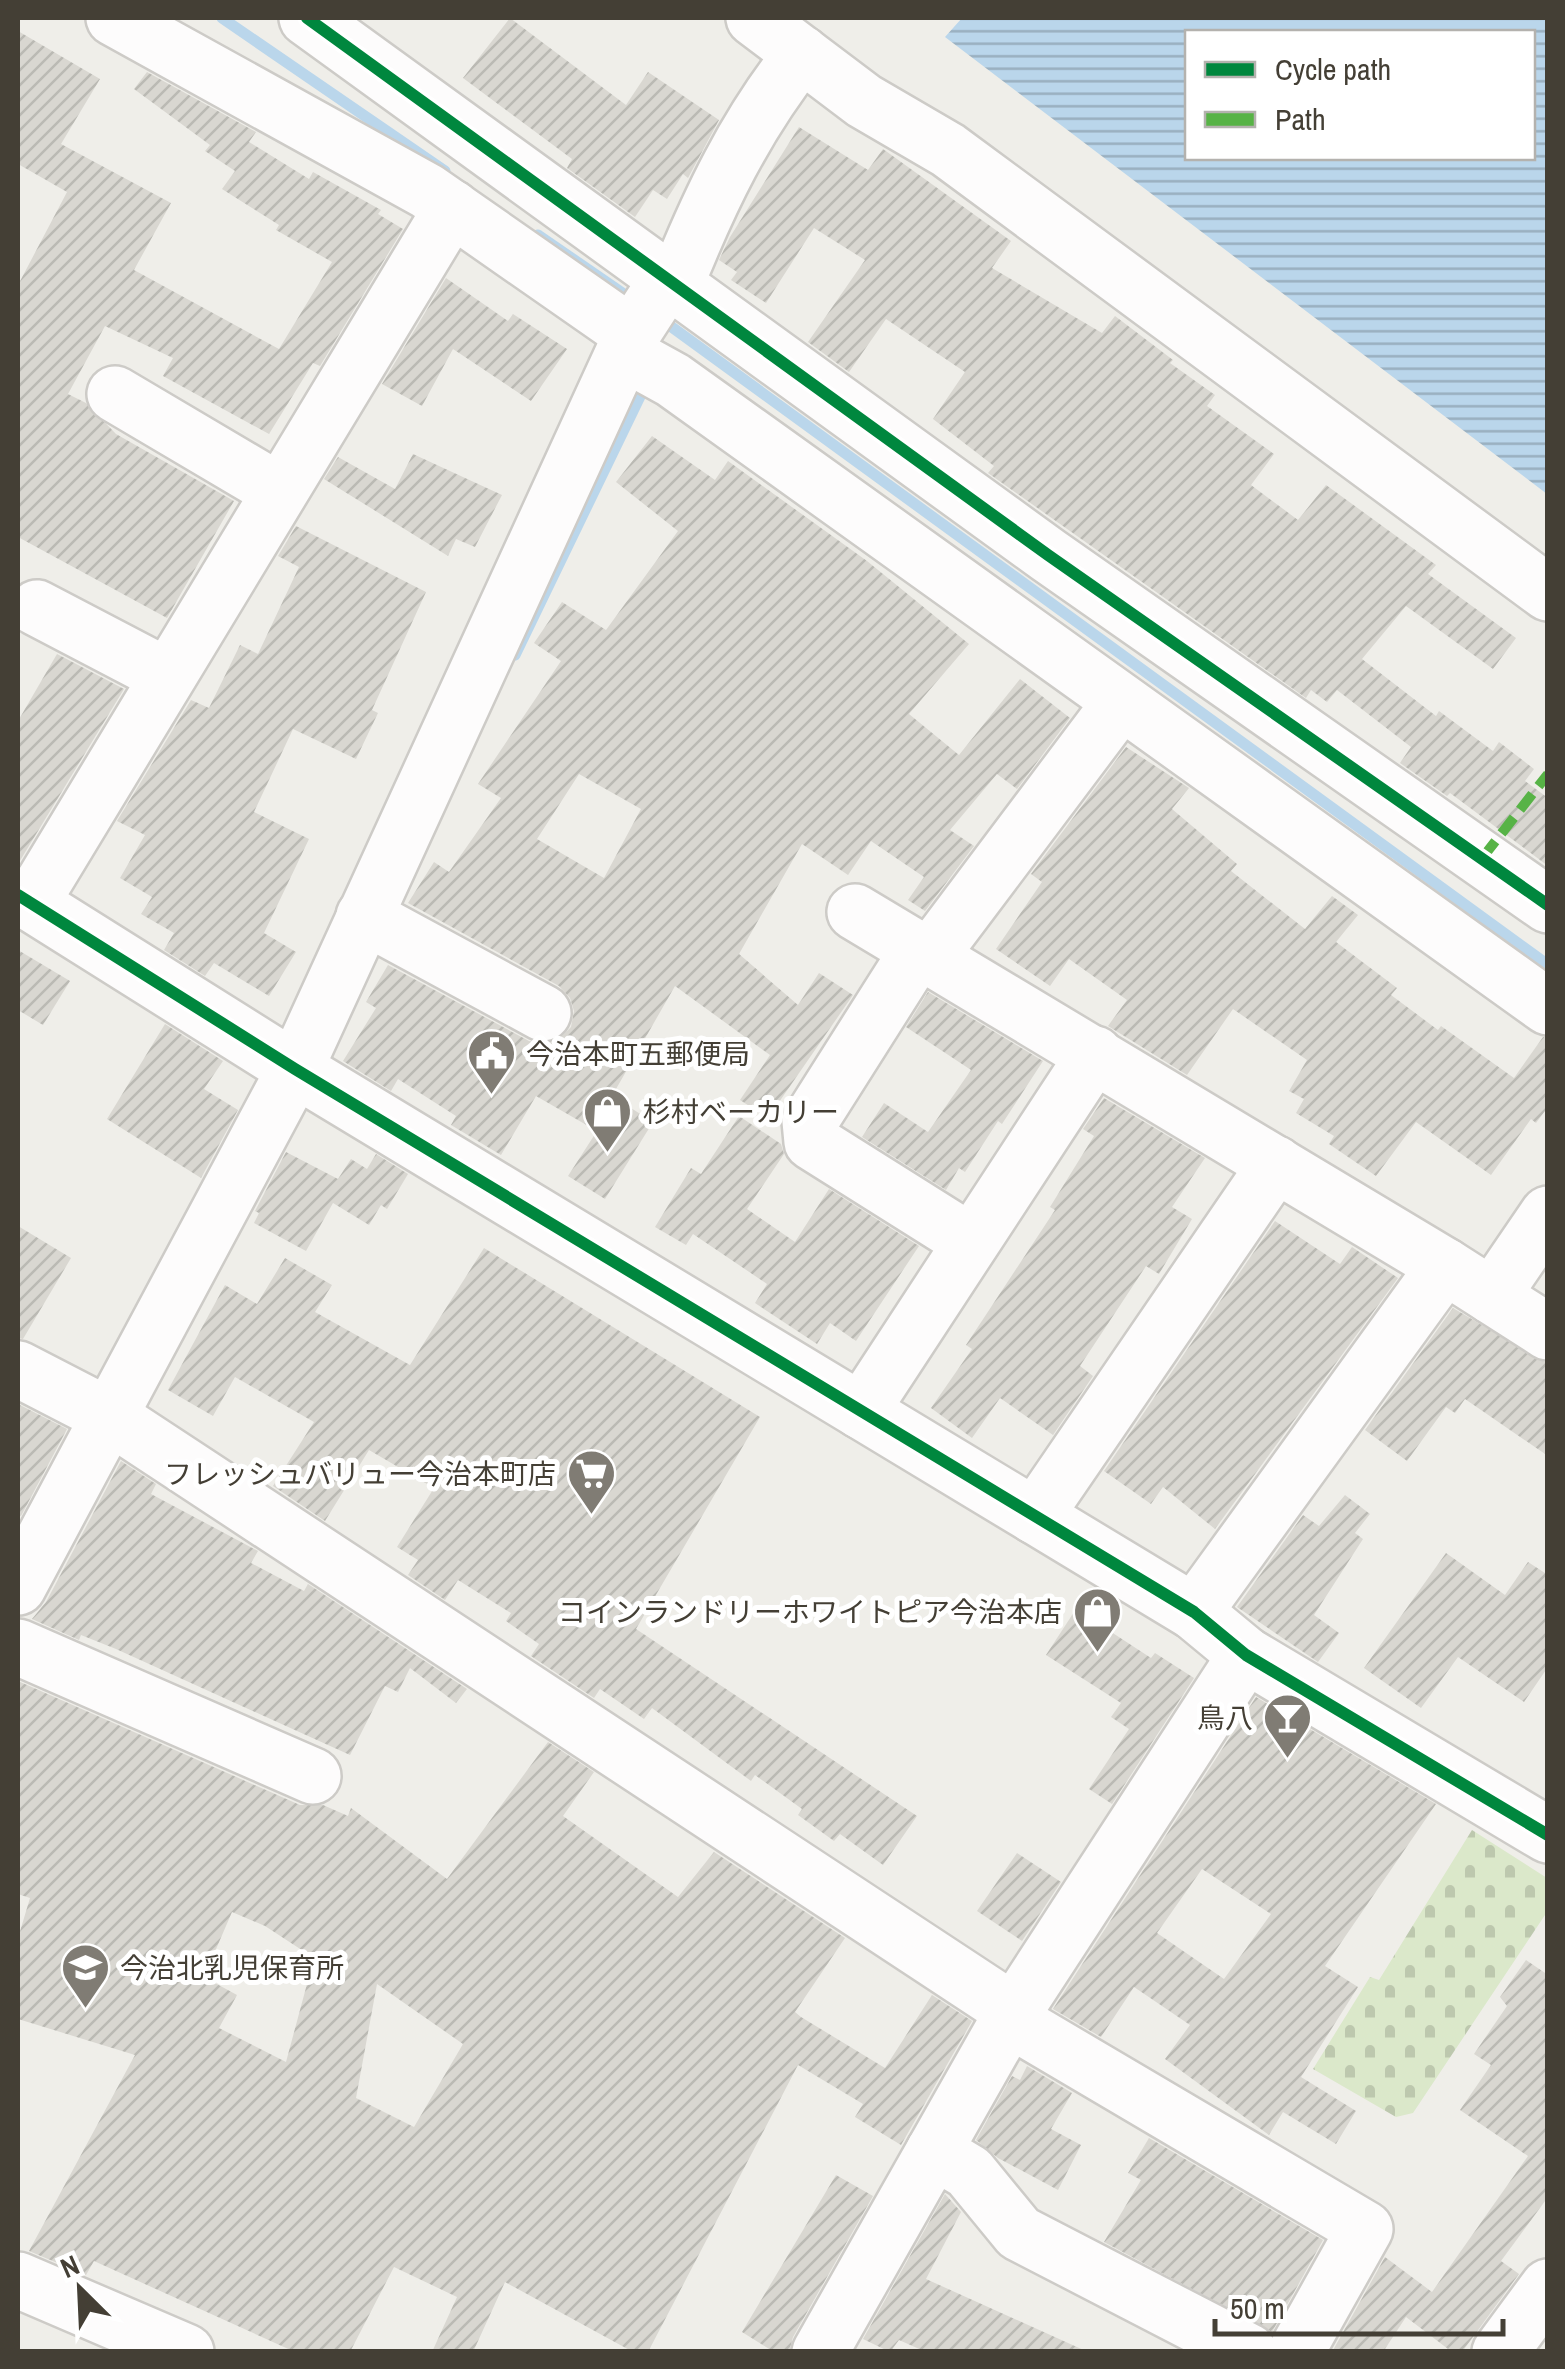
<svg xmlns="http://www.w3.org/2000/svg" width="1565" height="2369" viewBox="0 0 1565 2369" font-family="'Archivo Narrow','Noto Sans JP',sans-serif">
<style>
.cemetery{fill:url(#cemetery-stones)}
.water{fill:url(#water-rules);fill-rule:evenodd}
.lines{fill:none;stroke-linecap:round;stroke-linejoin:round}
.stream{stroke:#bad6eb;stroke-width:11}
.building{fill:url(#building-hatch);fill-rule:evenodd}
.minor-casing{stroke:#cdcbc7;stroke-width:60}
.minor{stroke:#fdfcfc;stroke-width:55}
.quiet{stroke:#57b346;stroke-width:10;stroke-dasharray:20 10;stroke-linecap:butt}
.cycleway-casing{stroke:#fff;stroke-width:19}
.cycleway{stroke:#00873e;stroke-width:12}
.labels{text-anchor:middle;stroke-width:10;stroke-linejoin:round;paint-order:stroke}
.poi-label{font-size:28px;fill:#443f35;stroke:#fff;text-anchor:start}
</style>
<defs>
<pattern id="cemetery-stones" width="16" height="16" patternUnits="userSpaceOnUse" patternTransform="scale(2.5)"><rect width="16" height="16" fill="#dbe8ca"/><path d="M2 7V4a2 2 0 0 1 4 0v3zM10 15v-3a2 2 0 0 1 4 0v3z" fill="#bdc8ae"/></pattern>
<pattern id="water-rules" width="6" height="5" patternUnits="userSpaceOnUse" patternTransform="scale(2.5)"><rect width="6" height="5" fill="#bad6eb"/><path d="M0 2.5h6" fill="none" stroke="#99afbf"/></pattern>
<pattern id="building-hatch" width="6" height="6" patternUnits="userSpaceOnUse" patternTransform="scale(2.5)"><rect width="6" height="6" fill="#d9d7d1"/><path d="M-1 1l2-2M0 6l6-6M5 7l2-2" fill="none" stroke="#bbbab4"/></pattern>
</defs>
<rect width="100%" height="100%" fill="#efeee9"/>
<polygon class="cemetery" points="1472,1830 1547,1878 1547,1912 1413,2113 1396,2117 1313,2069 1370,1977 1379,1980"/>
<path class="water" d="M 962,18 L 1547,18 L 1547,494 L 945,37 ZM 1188,32 L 1532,32 L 1532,158 L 1188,158 Z"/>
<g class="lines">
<g class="stream">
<polyline points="222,18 445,171"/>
<polyline points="538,235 634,301"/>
<polyline points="658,317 1548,965"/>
<polyline points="515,655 646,384"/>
</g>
</g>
<g class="building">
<polygon points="510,18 626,105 648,72 719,120 688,178 683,174 667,199 653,190 635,217 567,168 572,159 463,78"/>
<polygon points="18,31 100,79 61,144 171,203 134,270 279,349 332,262 276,230 279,225 222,189 235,171 205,151 210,145 134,89 147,72 256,132 249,142 309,179 313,172 381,210 378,214 403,229 320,366 313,363 269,434 163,376 173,358 105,326 68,394 86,403 116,434 234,501 167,618 18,537 18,285 67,192 18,164"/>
<polygon points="799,127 868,170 883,149 1011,241 992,268 1102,333 1115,316 1173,360 1170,363 1215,395 1207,406 1274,454 1251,485 1298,520 1326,485 1436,565 1428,574 1516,638 1493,669 1406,606 1362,659 1436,716 1439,711 1493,751 1499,742 1534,769 1525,781 1548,798 1548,866 1450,793 1447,796 1400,763 1411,747 1337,690 1327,702 1311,690 1306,698 988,473 994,466 933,419 965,372 886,319 849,372 808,342 865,260 814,228 766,303 731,280 737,272 719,260 730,237"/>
<polygon points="446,278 508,321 513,314 567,349 531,401 453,349 422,406 382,384"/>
<path d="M 652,436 L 715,480 L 728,461 L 867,561 L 969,644 L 909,714 L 959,755 L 1020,679 L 1070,718 L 1017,789 L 997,774 L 950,830 L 974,846 L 925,911 L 908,900 L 924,877 L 871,841 L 848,875 L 802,844 L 739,954 L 798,1005 L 819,973 L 853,995 L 768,1118 L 740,1100 L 770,1055 L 675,986 L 612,1096 L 653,1122 L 605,1199 L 568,1176 L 597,1131 L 536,1096 L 501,1155 L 451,1125 L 456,1116 L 398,1079 L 391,1091 L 343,1061 L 376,1008 L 366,1002 L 388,965 L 529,1041 L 545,1044 L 558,1040 L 571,1027 L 574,1011 L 570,998 L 559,986 L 408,903 L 434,862 L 449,872 L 501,798 L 478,784 L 561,661 L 534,643 L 562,602 L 606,630 L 678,531 L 616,482 ZM 579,774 L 641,809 L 604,878 L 537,839 Z"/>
<polygon points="413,454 502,495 475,547 456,539 448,556 324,479 338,457 395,489"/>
<polygon points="296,526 426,592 372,710 378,713 356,759 293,729 254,812 309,839 264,933 296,952 269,996 214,963 205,976 164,950 174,933 141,914 152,897 120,878 145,835 117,821 191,700 209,708 240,645 258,654 299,567 278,556"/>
<polygon points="57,654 124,689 18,864 18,721"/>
<polygon points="1126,747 1189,788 1172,809 1237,864 1231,871 1305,929 1332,896 1358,915 1336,942 1397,988 1391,995 1438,1030 1441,1026 1514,1078 1543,1037 1548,1038 1548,1107 1536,1123 1531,1119 1491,1175 1416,1122 1376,1176 1329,1144 1334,1136 1296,1113 1304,1099 1289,1091 1307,1060 1233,1009 1187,1075 1108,1026 1127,1000 1069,959 1050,986 996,949 1042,882 1031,874"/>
<polygon points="18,950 70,981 43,1025 18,1010"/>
<polygon points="928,992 1043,1061 1002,1124 998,1121 965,1172 959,1168 946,1190 862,1137 884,1103 928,1132 971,1070 906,1027"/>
<polygon points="165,1024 223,1061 204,1089 238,1110 201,1178 107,1119"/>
<polygon points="1104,1098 1205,1158 1172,1207 1192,1219 1159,1274 1146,1266 1080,1366 1093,1376 1053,1435 1000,1398 972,1438 931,1408 972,1349 966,1345 1055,1210 1050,1207 1094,1136 1083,1129"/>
<polygon points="739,1116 781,1144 784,1154 747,1209 795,1242 829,1189 919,1246 856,1341 830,1323 817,1344 755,1303 767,1284 693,1234 686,1245 655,1227 691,1168 701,1174"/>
<polygon points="286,1152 338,1179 351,1159 367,1169 376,1154 408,1174 387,1209 381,1205 369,1225 333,1203 306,1251 254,1223 259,1213 255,1211"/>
<polygon points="1275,1221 1340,1264 1352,1247 1398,1278 1215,1529 1163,1487 1151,1504 1104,1471"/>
<polygon points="18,1226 71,1258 23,1339 18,1338"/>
<polygon points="484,1248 760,1417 636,1629 917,1816 883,1865 840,1834 834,1841 798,1815 802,1809 755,1775 751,1781 652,1708 644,1719 600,1689 594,1698 531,1656 539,1644 506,1621 511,1613 458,1580 445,1600 408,1575 418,1560 397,1547 434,1488 369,1450 325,1521 273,1486 314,1422 235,1377 213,1416 168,1390 225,1285 257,1304 285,1258 332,1285 315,1312 410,1365"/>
<polygon points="1453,1308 1548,1364 1548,1456 1465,1399 1455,1413 1446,1407 1407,1461 1365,1430"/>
<polygon points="18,1404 67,1429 21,1516 18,1515"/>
<polygon points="121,1461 156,1484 151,1494 258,1551 251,1563 304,1591 308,1584 467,1689 456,1703 410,1668 398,1692 385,1686 350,1755 116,1649 81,1635 79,1640 32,1619 46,1602"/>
<polygon points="1345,1495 1370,1514 1355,1533 1363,1539 1314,1615 1339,1633 1318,1662 1237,1607 1303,1515 1319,1526"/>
<polygon points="1446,1553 1505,1595 1528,1562 1548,1575 1548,1667 1524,1702 1458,1657 1421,1708 1364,1668"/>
<polygon points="1076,1609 1151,1658 1155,1653 1194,1678 1112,1804 1089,1789 1129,1729 1111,1717 1121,1703 1046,1655"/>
<path d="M 18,1681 L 300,1805 L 323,1805 L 348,1816 L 351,1808 L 447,1879 L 548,1742 L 594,1772 L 563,1816 L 678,1897 L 714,1852 L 845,1938 L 795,2012 L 801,2017 L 885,2068 L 932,1995 L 972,2021 L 901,2145 L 855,2117 L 863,2104 L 798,2065 L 648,2352 L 633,2352 L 505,2282 L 473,2352 L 432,2352 L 457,2297 L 394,2267 L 350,2352 L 295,2352 L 94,2261 L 86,2275 L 29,2251 L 135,2055 L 18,2019 L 18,1938 L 30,1898 L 18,1894 ZM 232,1912 L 265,1926 L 314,1958 L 286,2062 L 219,2028 L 237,1995 L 204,1977 ZM 377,1984 L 463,2044 L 414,2127 L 356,2098 Z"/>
<path d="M 1256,1697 L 1436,1804 L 1325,1966 L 1358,1987 L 1301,2077 L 1356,2111 L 1336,2144 L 1283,2112 L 1269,2135 L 1165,2059 L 1190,2025 L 1134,1987 L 1101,2037 L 1053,2009 ZM 1202,1869 L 1271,1914 L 1224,1979 L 1157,1933 Z"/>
<polygon points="1017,1853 1061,1882 1022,1941 977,1911"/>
<polygon points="1526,1960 1548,1975 1548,2197 1501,2261 1519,2274 1462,2352 1452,2352 1406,2317 1383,2352 1332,2352 1385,2257 1432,2292 1528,2156 1460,2110 1491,2065 1474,2054 1507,2006 1500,1997"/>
<polygon points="1027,2066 1072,2093 1051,2129 1081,2145 1058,2190 998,2158 976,2140 1012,2076 1020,2080"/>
<polygon points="1149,2138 1323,2240 1272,2332 1104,2242 1141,2180 1128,2173"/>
<polygon points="836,2175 873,2196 793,2337 789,2352 774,2352 742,2332"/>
<polygon points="945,2194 961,2212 926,2279 1088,2352 926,2352 899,2340 890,2352 863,2339"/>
</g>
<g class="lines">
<defs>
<g id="minor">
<polyline points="114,18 427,191 632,334"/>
<polyline points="307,18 1048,555 1548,905"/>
<polyline points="754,18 864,101 948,150 1548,593"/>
<path d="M 675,286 C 709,201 745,125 802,54"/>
<polyline points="624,353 673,380 1548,1007"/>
<polyline points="115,394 279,491"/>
<polyline points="37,608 167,676"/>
<polyline points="18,895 295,1069 1194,1612 1246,1655 1548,1835"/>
<polyline points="31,903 452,208"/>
<polyline points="855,912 1445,1266"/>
<polyline points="364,916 543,1013"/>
<polyline points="919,949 810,1121 812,1142 971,1242"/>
<polyline points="930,956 1121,702"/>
<polyline points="1492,1296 1548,1332"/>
<polyline points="18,1369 109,1416 1013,2011"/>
<polyline points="861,1411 1095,1054"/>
<polyline points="1035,1516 1276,1164"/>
<polyline points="18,1587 295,1069 632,334 667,280"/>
<polyline points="1194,1612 1445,1266 1492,1296 1548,1214"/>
<polyline points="18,1647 313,1776"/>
<polyline points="1009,2019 1365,2229 1296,2352"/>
<polyline points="934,2151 969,2172 1019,2233 1249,2352"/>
<polyline points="18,2280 186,2352"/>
<polyline points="820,2352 1009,2019 1246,1655"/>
<polyline points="1500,2352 1548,2287"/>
</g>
</defs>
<use href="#minor" class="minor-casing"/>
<use href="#minor" class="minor"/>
<polyline class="quiet" points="1483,857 1548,774"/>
<defs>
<g id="cycleway">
<polyline points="307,18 1048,555 1548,905"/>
<polyline points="18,895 295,1069 1194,1612 1246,1655 1548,1835"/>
</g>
</defs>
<use href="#cycleway" class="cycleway-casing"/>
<use href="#cycleway" class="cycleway"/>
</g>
<defs>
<symbol id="civic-pin" viewBox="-11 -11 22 30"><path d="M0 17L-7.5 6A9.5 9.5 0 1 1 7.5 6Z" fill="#807c74" stroke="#fff"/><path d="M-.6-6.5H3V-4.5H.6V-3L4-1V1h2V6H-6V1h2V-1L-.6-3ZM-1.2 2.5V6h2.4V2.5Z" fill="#fff"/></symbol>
<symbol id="shop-pin" viewBox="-11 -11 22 30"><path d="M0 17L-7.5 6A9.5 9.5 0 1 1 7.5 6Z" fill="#807c74" stroke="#fff"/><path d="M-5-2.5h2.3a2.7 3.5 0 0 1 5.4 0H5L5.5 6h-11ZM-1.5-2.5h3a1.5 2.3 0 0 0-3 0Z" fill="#fff"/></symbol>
<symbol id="supermarket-pin" viewBox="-11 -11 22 30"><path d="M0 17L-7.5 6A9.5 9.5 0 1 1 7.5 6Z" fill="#807c74" stroke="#fff"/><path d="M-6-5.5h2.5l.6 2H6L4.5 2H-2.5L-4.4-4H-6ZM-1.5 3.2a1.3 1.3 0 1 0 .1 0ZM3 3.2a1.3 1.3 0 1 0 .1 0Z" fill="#fff"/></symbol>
<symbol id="bar-pin" viewBox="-11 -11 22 30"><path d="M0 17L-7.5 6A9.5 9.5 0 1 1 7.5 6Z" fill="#807c74" stroke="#fff"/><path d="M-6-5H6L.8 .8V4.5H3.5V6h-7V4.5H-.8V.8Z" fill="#fff"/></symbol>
<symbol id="school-pin" viewBox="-11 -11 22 30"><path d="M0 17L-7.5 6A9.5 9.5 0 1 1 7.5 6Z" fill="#807c74" stroke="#fff"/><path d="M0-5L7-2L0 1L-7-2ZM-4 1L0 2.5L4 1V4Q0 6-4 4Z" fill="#fff"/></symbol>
</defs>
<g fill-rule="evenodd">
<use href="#civic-pin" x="464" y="1026" width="55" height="75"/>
<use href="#shop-pin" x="580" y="1084" width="55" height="75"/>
<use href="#supermarket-pin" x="564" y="1446" width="55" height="75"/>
<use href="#shop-pin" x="1070" y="1584" width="55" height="75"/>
<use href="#bar-pin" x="1260" y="1690" width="55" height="75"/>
<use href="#school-pin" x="58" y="1940" width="55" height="75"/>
</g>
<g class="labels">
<g class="poi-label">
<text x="526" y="1064">今治本町五郵便局</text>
<text x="643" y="1122">杉村ベーカリー</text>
<text x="556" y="1484" text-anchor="end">フレッシュバリュー今治本町店</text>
<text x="1062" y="1622" text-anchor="end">コインランドリーホワイトピア今治本店</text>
<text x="1253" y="1728" text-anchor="end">鳥八</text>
<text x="120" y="1978">今治北乳児保育所</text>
</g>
</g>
<rect width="1565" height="2369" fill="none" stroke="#443f35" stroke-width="40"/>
<rect x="1185" y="30" width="350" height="130" fill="#ffffff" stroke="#b4b2ae" stroke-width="2.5"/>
<rect x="1205" y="62" width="50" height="15" fill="#00873e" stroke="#b4b2ae" stroke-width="2.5"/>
<text x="1275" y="80" font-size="30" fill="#443f35">Cycle path</text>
<rect x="1205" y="112" width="50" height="15" fill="#57b346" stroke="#b4b2ae" stroke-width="2.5"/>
<text x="1275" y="130" font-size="30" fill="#443f35">Path</text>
<g transform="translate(80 2289) rotate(336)" stroke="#ffffff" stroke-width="8" paint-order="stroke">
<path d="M0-8L18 38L0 25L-18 38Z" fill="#443f35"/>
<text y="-15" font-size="28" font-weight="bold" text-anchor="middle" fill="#443f35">N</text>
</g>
<path d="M1215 2319v15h288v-15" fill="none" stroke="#443f35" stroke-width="5"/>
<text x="1230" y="2319" font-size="30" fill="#443f35" stroke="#ffffff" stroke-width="8" paint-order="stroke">50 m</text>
</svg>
